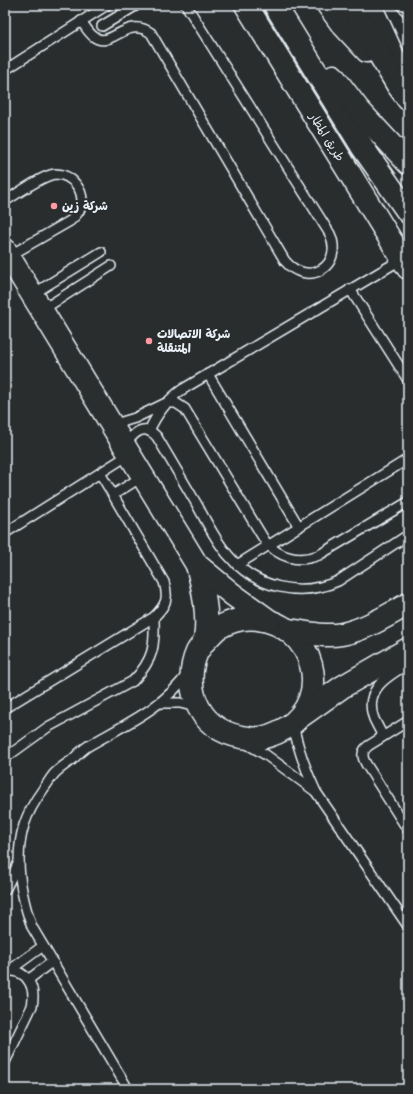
<svg xmlns="http://www.w3.org/2000/svg" width="413" height="1094" viewBox="0 0 413 1094" font-family="'Playpen Sans','Playpen Sans Arabic',sans-serif">
<style>
.lines{fill:none;stroke-linecap:round;stroke-linejoin:round}
.lane-casing{stroke:#e8f1f8;stroke-width:12}
.secondary-casing{stroke:#e8f1f8;stroke-width:25}
.highway-casing{stroke:#e8f1f8;stroke-width:25}
.lane{stroke:#2a2d2e;stroke-width:9}
.secondary{stroke:#2a2d2e;stroke-width:22}
.highway{stroke:#2a2d2e;stroke-width:22}
.poi-dot{fill:#ff9aa2;stroke:#2a2d2e;stroke-width:1.5}
.labels{text-anchor:middle;stroke-width:4;stroke-linejoin:round;paint-order:stroke}
.street-label{font-size:12px;fill:#e8f1f8;stroke:#2a2d2e}
.poi-label{font-size:12px;font-weight:bold;fill:#e8f1f8;stroke:#2a2d2e;text-anchor:start}
</style>
<rect width="100%" height="100%" fill="#2a2d2e"/>
<filter id="ink" filterUnits="userSpaceOnUse"><feTurbulence type="fractalNoise" baseFrequency=".025" numOctaves="2"/><feDisplacementMap in="SourceGraphic" scale="8" xChannelSelector="R" yChannelSelector="G"/><feConvolveMatrix kernelMatrix="1 2 1 2 8 2 1 2 1" color-interpolation-filters="sRGB"/></filter>
<g filter="url(#ink)">
<g class="lines">
<defs>
<g id="lane">
<polyline points="401,5 408,13"/>
<path d="M 81,21 C 85,26 88,32 93,36 C 111,51 125,15 151,33 L 285,261 C 308,288 344,266 330,234 L 186,5"/>
<polyline points="102,26 137,5"/>
<polyline points="5,70 107,5"/>
<path d="M 5,201 C 17,194 43,175 55,174 C 72,174 87,192 80,209 C 78,214 74,217 70,221 L 9,256"/>
<polyline points="350,289 408,380"/>
<polyline points="33,294 101,252"/>
<polyline points="42,310 111,266"/>
<polyline points="208,374 299,527"/>
<path d="M 112,425 L 135,418 L 166,403 L 176,403 L 185,409 L 265,541 C 279,558 299,563 319,555 L 408,502"/>
<path d="M 149,431 C 157,413 167,400 183,389 L 402,259"/>
<path d="M 125,446 C 133,433 144,422 157,437 C 170,459 183,481 196,503 C 206,521 215,540 228,555 C 255,588 300,598 338,581 L 408,535"/>
<polyline points="113,495 143,476"/>
<polyline points="5,533 130,454"/>
<polyline points="237,565 408,459"/>
<polyline points="159,703 180,703 196,707"/>
<path d="M 5,708 L 154,617 C 166,605 169,599 164,582 L 100,473"/>
<path d="M 408,721 L 368,746 C 361,752 362,757 366,764 L 408,830"/>
<path d="M 293,724 C 298,749 305,769 316,792 L 408,926"/>
<path d="M 383,736 C 380,731 377,725 374,719 C 363,690 387,676 408,664"/>
<polyline points="247,744 266,755 315,791"/>
<path d="M 5,758 L 48,727 L 133,681 C 154,659 155,646 154,617"/>
<polyline points="5,890 19,862"/>
<polyline points="10,970 43,946"/>
<path d="M 5,971 C 27,968 36,987 32,1006 L 5,1062"/>
<polyline points="28,980 53,961"/>
<path d="M 128,1089 L 32,927 C 21,896 14,858 24,825 C 28,812 36,799 44,788 C 48,783 51,777 55,773 C 60,768 66,764 72,760 C 77,755 82,750 88,746 C 124,725 164,708 188,673"/>
</g>
<g id="secondary">
<polyline points="246,5 408,268"/>
<polyline points="370,5 406,84"/>
<path d="M 5,250 L 197,565 C 203,586 209,617 205,639 C 204,644 199,648 197,652 C 189,670 190,691 199,708 C 209,727 228,736 249,738 C 262,740 274,735 286,728 C 334,698 314,626 258,619 C 245,617 230,621 218,628 C 213,632 209,637 205,641"/>
<polyline points="197,565 232,594 268,620"/>
<path d="M 289,630 C 307,633 325,637 342,634 C 364,630 389,615 408,604"/>
<polyline points="301,716 342,687 408,649"/>
</g>
<g id="highway">
<polyline points="275,5 363,148 408,212"/>
<polyline points="328,5 341,23 367,51"/>
<polyline points="350,5 397,84 408,99"/>
<polyline points="333,76 358,109 408,163"/>
</g>
</defs>
<use href="#lane" class="lane-casing"/>
<use href="#secondary" class="secondary-casing"/>
<use href="#highway" class="highway-casing"/>
<use href="#lane" class="lane"/>
<use href="#secondary" class="secondary"/>
<use href="#highway" class="highway"/>
</g>
</g>
<g class="poi-dot">
<circle cx="54" cy="206" r="4"/>
<circle cx="149" cy="341" r="4"/>
</g>
<g class="labels">
<g class="street-label">
<text transform="translate(327 137) rotate(58)" y="4">طريق المطار</text>
</g>
<g class="poi-label">
<text x="62" y="210">شركة زين</text>
<text x="157" y="338">شركة الاتصالات<tspan x="157" dy="14">المتنقلة</tspan></text>
</g>
</g>
<rect width="413" height="1094" fill="none" stroke="#2a2d2e" stroke-width="20"/>
<rect x="10" y="10" width="393" height="1074" fill="none" stroke="#e8f1f8" stroke-width="1.5" filter="url(#ink)"/>
</svg>
